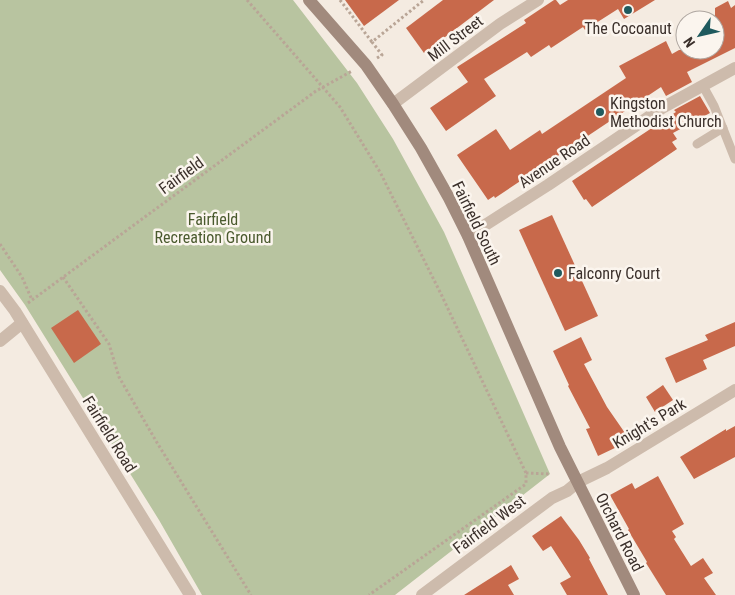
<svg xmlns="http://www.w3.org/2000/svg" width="735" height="595" viewBox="0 0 735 595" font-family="'Roboto Condensed',sans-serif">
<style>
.green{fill:#b8c4a0}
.building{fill:#c8694b}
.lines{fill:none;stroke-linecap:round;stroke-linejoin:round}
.path{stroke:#b9a596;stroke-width:3;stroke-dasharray:2.5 2.5;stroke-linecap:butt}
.lane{stroke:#cdbbac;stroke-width:9}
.street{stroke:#cdbbac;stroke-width:12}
.secondary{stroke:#a18a7d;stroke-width:12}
.poi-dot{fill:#1f5a5e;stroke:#fbf5ee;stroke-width:2}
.labels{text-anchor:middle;stroke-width:5;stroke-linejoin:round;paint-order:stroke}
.poi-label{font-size:16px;fill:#3b302b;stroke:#fbf5ee;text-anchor:start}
.street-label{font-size:16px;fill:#3b302b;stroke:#fbf5ee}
.park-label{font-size:16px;fill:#4a5a2e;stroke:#fbf5ee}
</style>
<rect width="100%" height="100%" fill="#f4ebe1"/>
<polygon class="green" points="0,0 293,0 357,83 393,139 444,232 550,474 395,595 202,595 159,520 25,305 0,270"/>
<g class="building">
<polygon points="345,0 399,0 364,26"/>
<polygon points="443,0 494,0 424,53 406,28"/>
<polygon points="554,0 556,0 560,5 568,0 655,0 624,19 618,9 585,30 583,27 551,48 549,45 531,57 527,52 484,79 496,96 446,131 430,108 468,82 457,67 526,23 524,20"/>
<polygon points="728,1 731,8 735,5 735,48 687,72 692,82 666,96 661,87 495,198 494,196 488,200 457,155 496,129 510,150 540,130 542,134 626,78 619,66 666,41 672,54 679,50 715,50 715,8"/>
<polygon points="700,96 710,113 673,133 677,139 672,142 677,149 592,207 586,199 584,200 572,181 676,112 674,110"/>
<polygon points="552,215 598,316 565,331 519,230"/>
<polygon points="78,310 101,344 74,363 51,328"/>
<polygon points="735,322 735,346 703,360 707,369 676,383 665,358 708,340 705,335"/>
<polygon points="581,337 592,360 584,364 607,407 625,433 616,439 619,446 598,456 586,429 590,428 568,386 569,385 553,351"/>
<polygon points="663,385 673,400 655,412 646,397"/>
<polygon points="735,426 735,457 694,479 680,457 726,429 726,431"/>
<polygon points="658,476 684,524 672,531 676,537 674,539 691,566 703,558 713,573 704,578 716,595 666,595 646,563 647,562 628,530 629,529 610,495 632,483 635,489"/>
<polygon points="561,516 579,540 590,558 589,559 608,595 567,595 560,583 571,577 551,546 543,551 532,536"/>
<polygon points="511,565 519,579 508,585 514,595 464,595"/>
</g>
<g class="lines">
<g class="path">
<polyline points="247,0 340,107 380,172 441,294 526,473 526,484 369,595"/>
<polyline points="340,0 372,42"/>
<polyline points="377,58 382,55 372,42 424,0"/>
<polyline points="0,244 22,277 32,300"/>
<polyline points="63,277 109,344 119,377 156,441 251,595"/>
<polyline points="28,303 316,91 352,71"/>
<polyline points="526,473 550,474"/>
</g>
<g class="lane">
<polyline points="703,86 714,106 735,159"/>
<polyline points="697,144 723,128"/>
</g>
<g class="street">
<polyline points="393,104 500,24 538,0"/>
<polyline points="468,236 548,185 662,108 735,68"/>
<polyline points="0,291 15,311 190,595"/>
<polyline points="0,341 22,323"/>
<polyline points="422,595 552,498 567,491 578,482 607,468 735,390"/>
</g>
<polyline class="secondary" points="309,0 366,65 393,104 421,148 449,198 468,236 560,447 634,595"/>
</g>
<g class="poi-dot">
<circle cx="628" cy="10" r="5"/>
<circle cx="600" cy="112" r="5"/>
<circle cx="558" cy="273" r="5"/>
</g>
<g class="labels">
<g class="poi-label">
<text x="628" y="34" text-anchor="middle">The Cocoanut</text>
<text x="610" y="109">Kingston<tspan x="610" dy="18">Methodist Church</tspan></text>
<text x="568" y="279">Falconry Court</text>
</g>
<g class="street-label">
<text transform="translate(455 38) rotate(-37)" y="6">Mill Street</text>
<text transform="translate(554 161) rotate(-34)" y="6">Avenue Road</text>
<text transform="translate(181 175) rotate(-36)" y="6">Fairfield</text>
<text transform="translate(477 223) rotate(64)" y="6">Fairfield South</text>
<text transform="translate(649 423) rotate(-31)" y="6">Knight's Park</text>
<text transform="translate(110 434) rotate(58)" y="6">Fairfield Road</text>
<text transform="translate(489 524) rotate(-37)" y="6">Fairfield West</text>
<text transform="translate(620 532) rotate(63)" y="6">Orchard Road</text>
</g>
<g class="park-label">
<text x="213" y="225">Fairfield<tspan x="213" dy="18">Recreation Ground</tspan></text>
</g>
</g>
<g transform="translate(700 35) rotate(236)"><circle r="24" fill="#fbf5ee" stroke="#aea6a0"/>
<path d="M0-4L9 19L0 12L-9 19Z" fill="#1f5a5e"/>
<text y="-8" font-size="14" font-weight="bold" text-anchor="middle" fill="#3b302b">N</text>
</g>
</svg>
